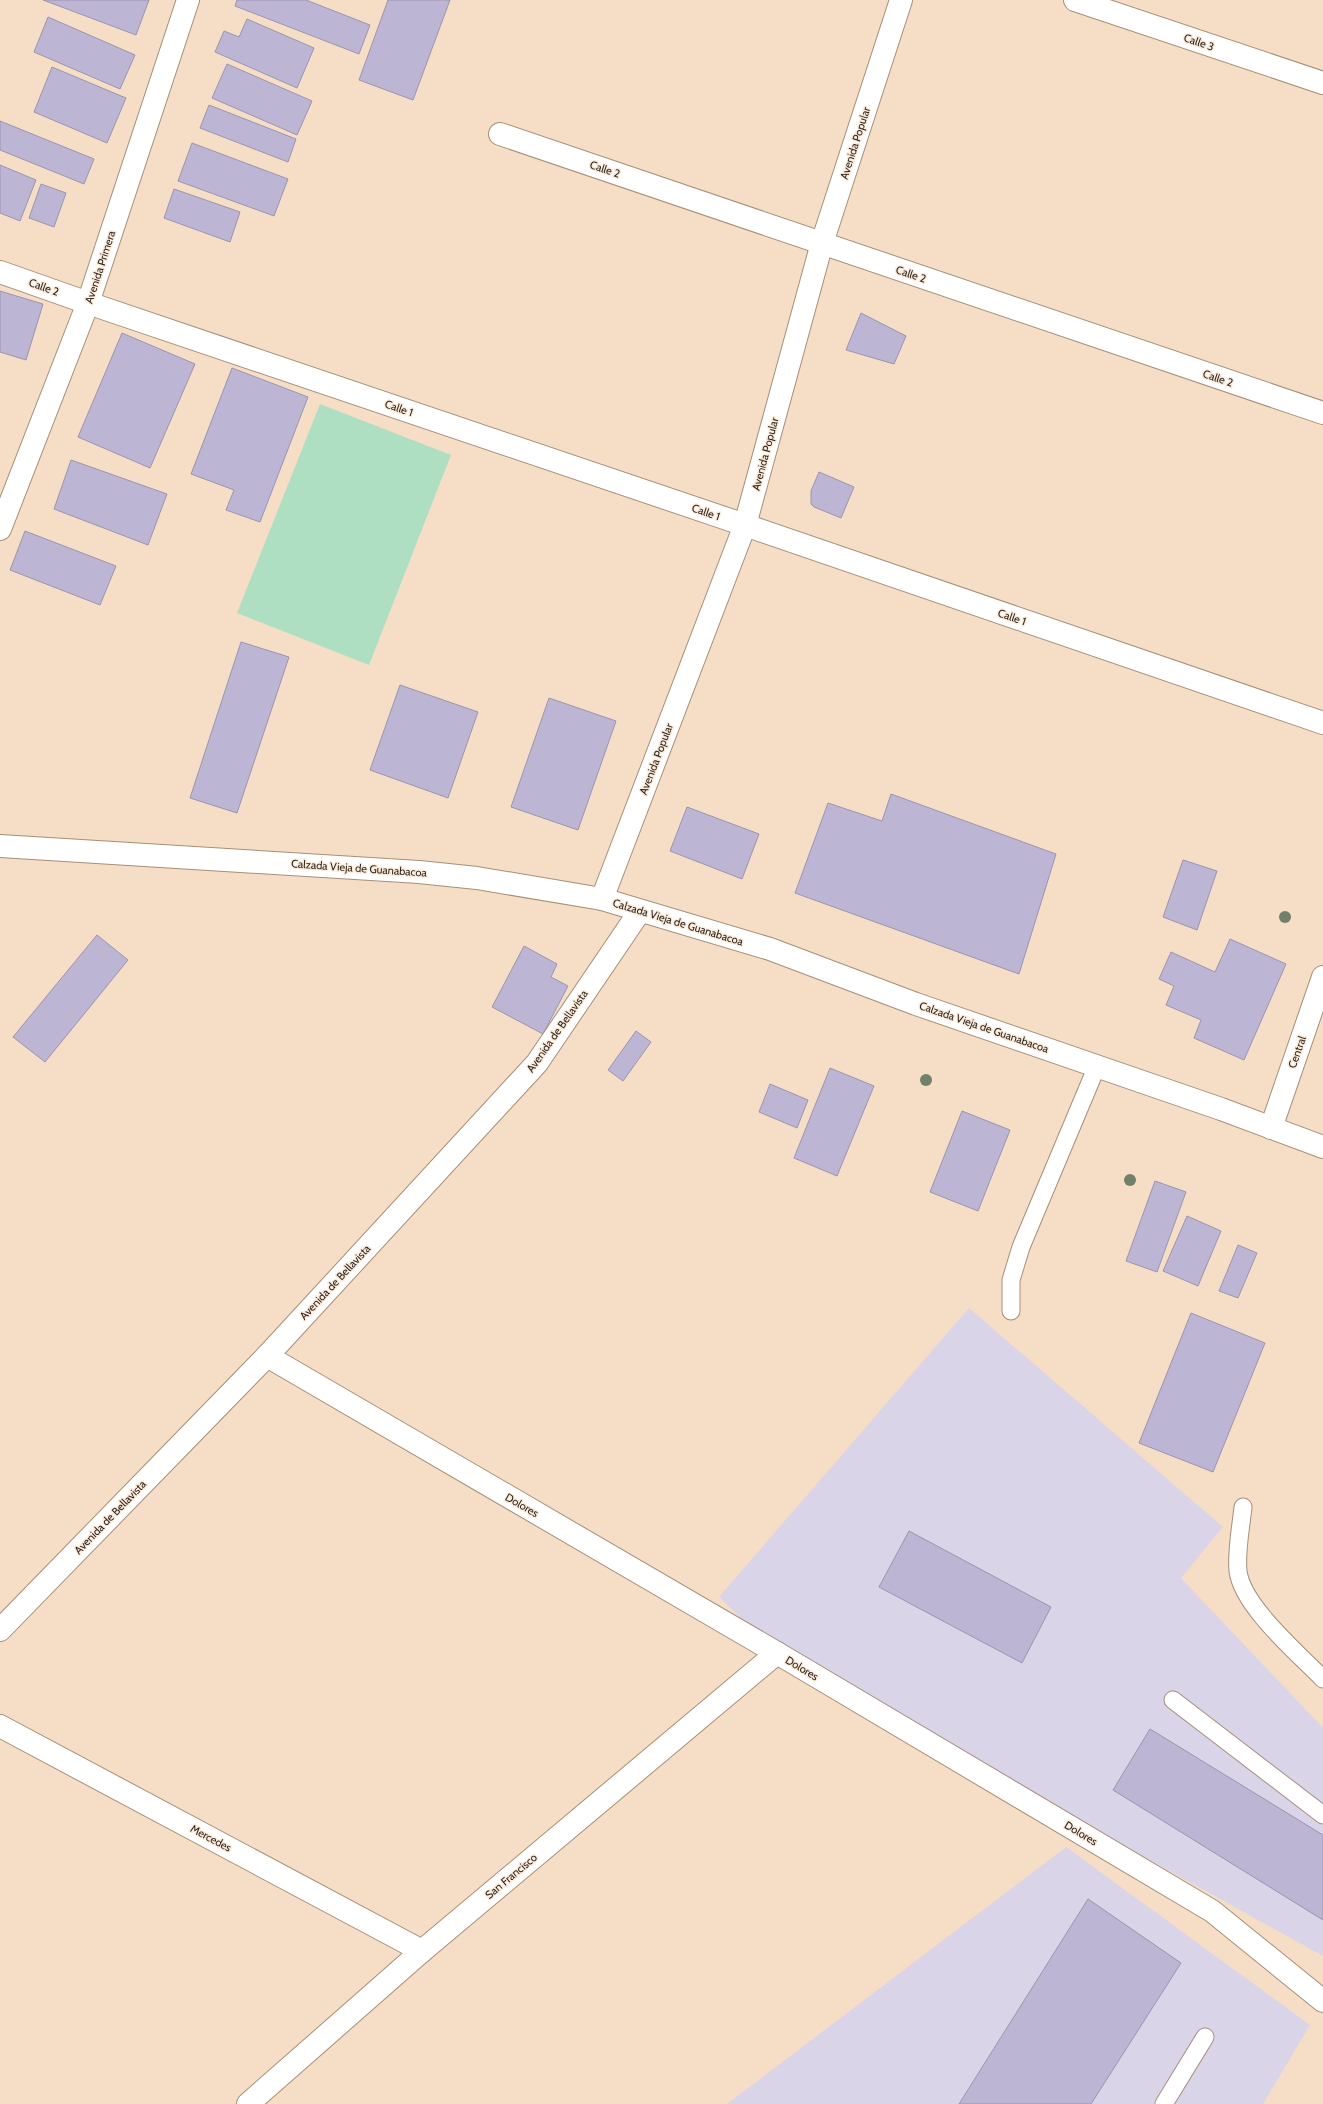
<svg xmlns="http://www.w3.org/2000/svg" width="1323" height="2104" viewBox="0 0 1323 2104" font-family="Cabin,sans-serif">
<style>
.industrial{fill:#dad4e9}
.green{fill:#afdfc2}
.building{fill:#bcb5d3;stroke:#9b94b1}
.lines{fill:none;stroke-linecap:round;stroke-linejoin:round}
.lane-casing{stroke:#a78f79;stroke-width:19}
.street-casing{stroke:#a78f79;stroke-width:24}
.secondary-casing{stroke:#a78f79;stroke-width:24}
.lane{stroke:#fff;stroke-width:17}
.street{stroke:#fff;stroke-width:22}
.secondary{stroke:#fff;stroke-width:22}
.tree{fill:#71806a}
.labels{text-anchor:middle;stroke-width:3;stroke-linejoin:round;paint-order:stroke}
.street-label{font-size:11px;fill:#281f16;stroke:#fcecdd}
</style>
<rect width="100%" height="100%" fill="#f6ddc5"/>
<g class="industrial">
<polygon points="969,1308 1223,1527 1181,1578 1323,1728 1323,1956 777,1653 719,1597"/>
<polygon points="1066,1847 1310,2025 1263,2104 727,2104"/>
</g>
<polygon class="green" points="320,404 451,455 369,665 237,613"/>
<g class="building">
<polygon points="43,0 149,0 136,35"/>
<polygon points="237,0 306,0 370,25 359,54 235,6"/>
<polygon points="388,0 450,0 413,100 359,80"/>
<polygon points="48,17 135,55 120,89 34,52"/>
<polygon points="247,19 314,48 297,88 215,52 224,31 239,37"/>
<polygon points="227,64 312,101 297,135 212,98"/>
<polygon points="52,67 126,98 107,143 34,112"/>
<polygon points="209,105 296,139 288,162 200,128"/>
<polygon points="0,121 94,159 84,184 0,150"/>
<polygon points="192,143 288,179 274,216 178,181"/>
<polygon points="0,165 36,180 20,221 0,213"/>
<polygon points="41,184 66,193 54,227 29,218"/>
<polygon points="174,189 240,212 230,242 164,218"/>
<polygon points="0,291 43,304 26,360 0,352"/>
<polygon points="861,313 906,336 894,364 846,350"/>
<polygon points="122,333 195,364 150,468 78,437"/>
<polygon points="232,368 308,397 260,522 226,510 234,490 191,474"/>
<polygon points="71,460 167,494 148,545 54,509"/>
<polygon points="819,472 854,487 841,518 814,507 811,504 811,491"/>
<polygon points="25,531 116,566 100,605 10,570"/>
<polygon points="241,642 289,657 237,813 190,798"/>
<polygon points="400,685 478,712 448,798 370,770"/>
<polygon points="549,698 616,721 578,830 511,807"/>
<polygon points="891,794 1056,854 1019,974 795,893 828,803 882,821"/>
<polygon points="687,807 759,834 742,879 670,851"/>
<polygon points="1183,860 1217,871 1197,930 1163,917"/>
<polygon points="97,935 128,960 45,1062 13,1037"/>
<polygon points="1230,939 1286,964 1244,1060 1194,1038 1201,1020 1166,1005 1174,986 1159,979 1171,952 1215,972"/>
<polygon points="524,946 557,964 551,977 568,986 543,1034 492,1007"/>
<polygon points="636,1031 651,1042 623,1081 608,1070"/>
<polygon points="830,1068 874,1086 837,1176 794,1158"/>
<polygon points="770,1084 808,1100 797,1128 759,1112"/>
<polygon points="962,1111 1010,1130 978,1211 930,1192"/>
<polygon points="1155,1181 1186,1192 1157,1272 1126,1261"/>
<polygon points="1187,1216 1221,1231 1198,1286 1163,1271"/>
<polygon points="1238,1245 1257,1253 1238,1298 1219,1291"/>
<polygon points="1191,1313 1265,1343 1213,1472 1139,1443"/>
<polygon points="909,1531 1051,1607 1022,1663 879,1587"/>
<polygon points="1150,1729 1323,1835 1323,1920 1113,1790"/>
<polygon points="1088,1899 1181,1963 1091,2104 959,2104"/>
</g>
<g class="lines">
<defs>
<g id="lane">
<polyline points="1011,1311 1011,1280 1021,1247 1097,1066"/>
<path d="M 1243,1507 C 1241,1527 1236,1551 1238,1571 C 1242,1606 1299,1654 1323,1679"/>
<polyline points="1173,1700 1323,1815"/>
<polyline points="1164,2104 1205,2037"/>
</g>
<g id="street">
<polyline points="1075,0 1323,83"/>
<polyline points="500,134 1323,413"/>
<polyline points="0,272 88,303 745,525 1323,723"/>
<polyline points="602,899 745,525 822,243 901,0"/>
<polyline points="1271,1128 1323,977"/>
<polyline points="267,1356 777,1653 1212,1911 1323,2001"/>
<polyline points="0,1630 267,1356 537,1063 640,911"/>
<polyline points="0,1726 422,1951"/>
<polyline points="248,2104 422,1951 777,1653"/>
</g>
<g id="secondary">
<polyline points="0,529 88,303 188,0"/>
<polyline points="0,846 419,872 477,878 602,899 770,949 916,1004 1221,1109 1323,1147"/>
</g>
</defs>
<use href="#lane" class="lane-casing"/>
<use href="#street" class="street-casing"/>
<use href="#secondary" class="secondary-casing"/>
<use href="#lane" class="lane"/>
<use href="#street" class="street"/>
<use href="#secondary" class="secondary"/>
</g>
<g class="tree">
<circle cx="1285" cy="917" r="6"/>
<circle cx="926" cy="1080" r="6"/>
<circle cx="1130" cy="1180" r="6"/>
</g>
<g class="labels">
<g class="street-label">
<text transform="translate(1199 42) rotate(19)" y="4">Calle 3</text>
<text transform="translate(855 143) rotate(-72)" y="4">Avenida Popular</text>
<text transform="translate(605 169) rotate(19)" y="4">Calle 2</text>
<text transform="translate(100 267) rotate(-72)" y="4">Avenida Primera</text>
<text transform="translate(911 274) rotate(19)" y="4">Calle 2</text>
<text transform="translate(44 287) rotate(20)" y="4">Calle 2</text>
<text transform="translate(1218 378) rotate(19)" y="4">Calle 2</text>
<text transform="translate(399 408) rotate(19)" y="4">Calle 1</text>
<text transform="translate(765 454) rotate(-75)" y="4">Avenida Popular</text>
<text transform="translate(706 512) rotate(19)" y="4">Calle 1</text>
<text transform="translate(1012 617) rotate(19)" y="4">Calle 1</text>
<text transform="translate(656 759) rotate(-69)" y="4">Avenida Popular</text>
<text transform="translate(359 868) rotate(4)" y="4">Calzada Vieja de Guanabacoa</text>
<text transform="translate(678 922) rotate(17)" y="4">Calzada Vieja de Guanabacoa</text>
<text transform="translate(984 1027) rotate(19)" y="4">Calzada Vieja de Guanabacoa</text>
<text transform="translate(557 1031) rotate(-55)" y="4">Avenida de Bellavista</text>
<text transform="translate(1297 1052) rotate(-71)" y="4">Central</text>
<text transform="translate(335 1282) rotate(-47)" y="4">Avenida de Bellavista</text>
<text transform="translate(522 1505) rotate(30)" y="4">Dolores</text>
<text transform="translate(110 1517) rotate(-46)" y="4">Avenida de Bellavista</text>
<text transform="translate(802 1668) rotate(31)" y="4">Dolores</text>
<text transform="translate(1081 1833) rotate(31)" y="4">Dolores</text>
<text transform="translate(211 1838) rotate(28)" y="4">Mercedes</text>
<text transform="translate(511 1876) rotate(-40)" y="4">San Francisco</text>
</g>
</g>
</svg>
